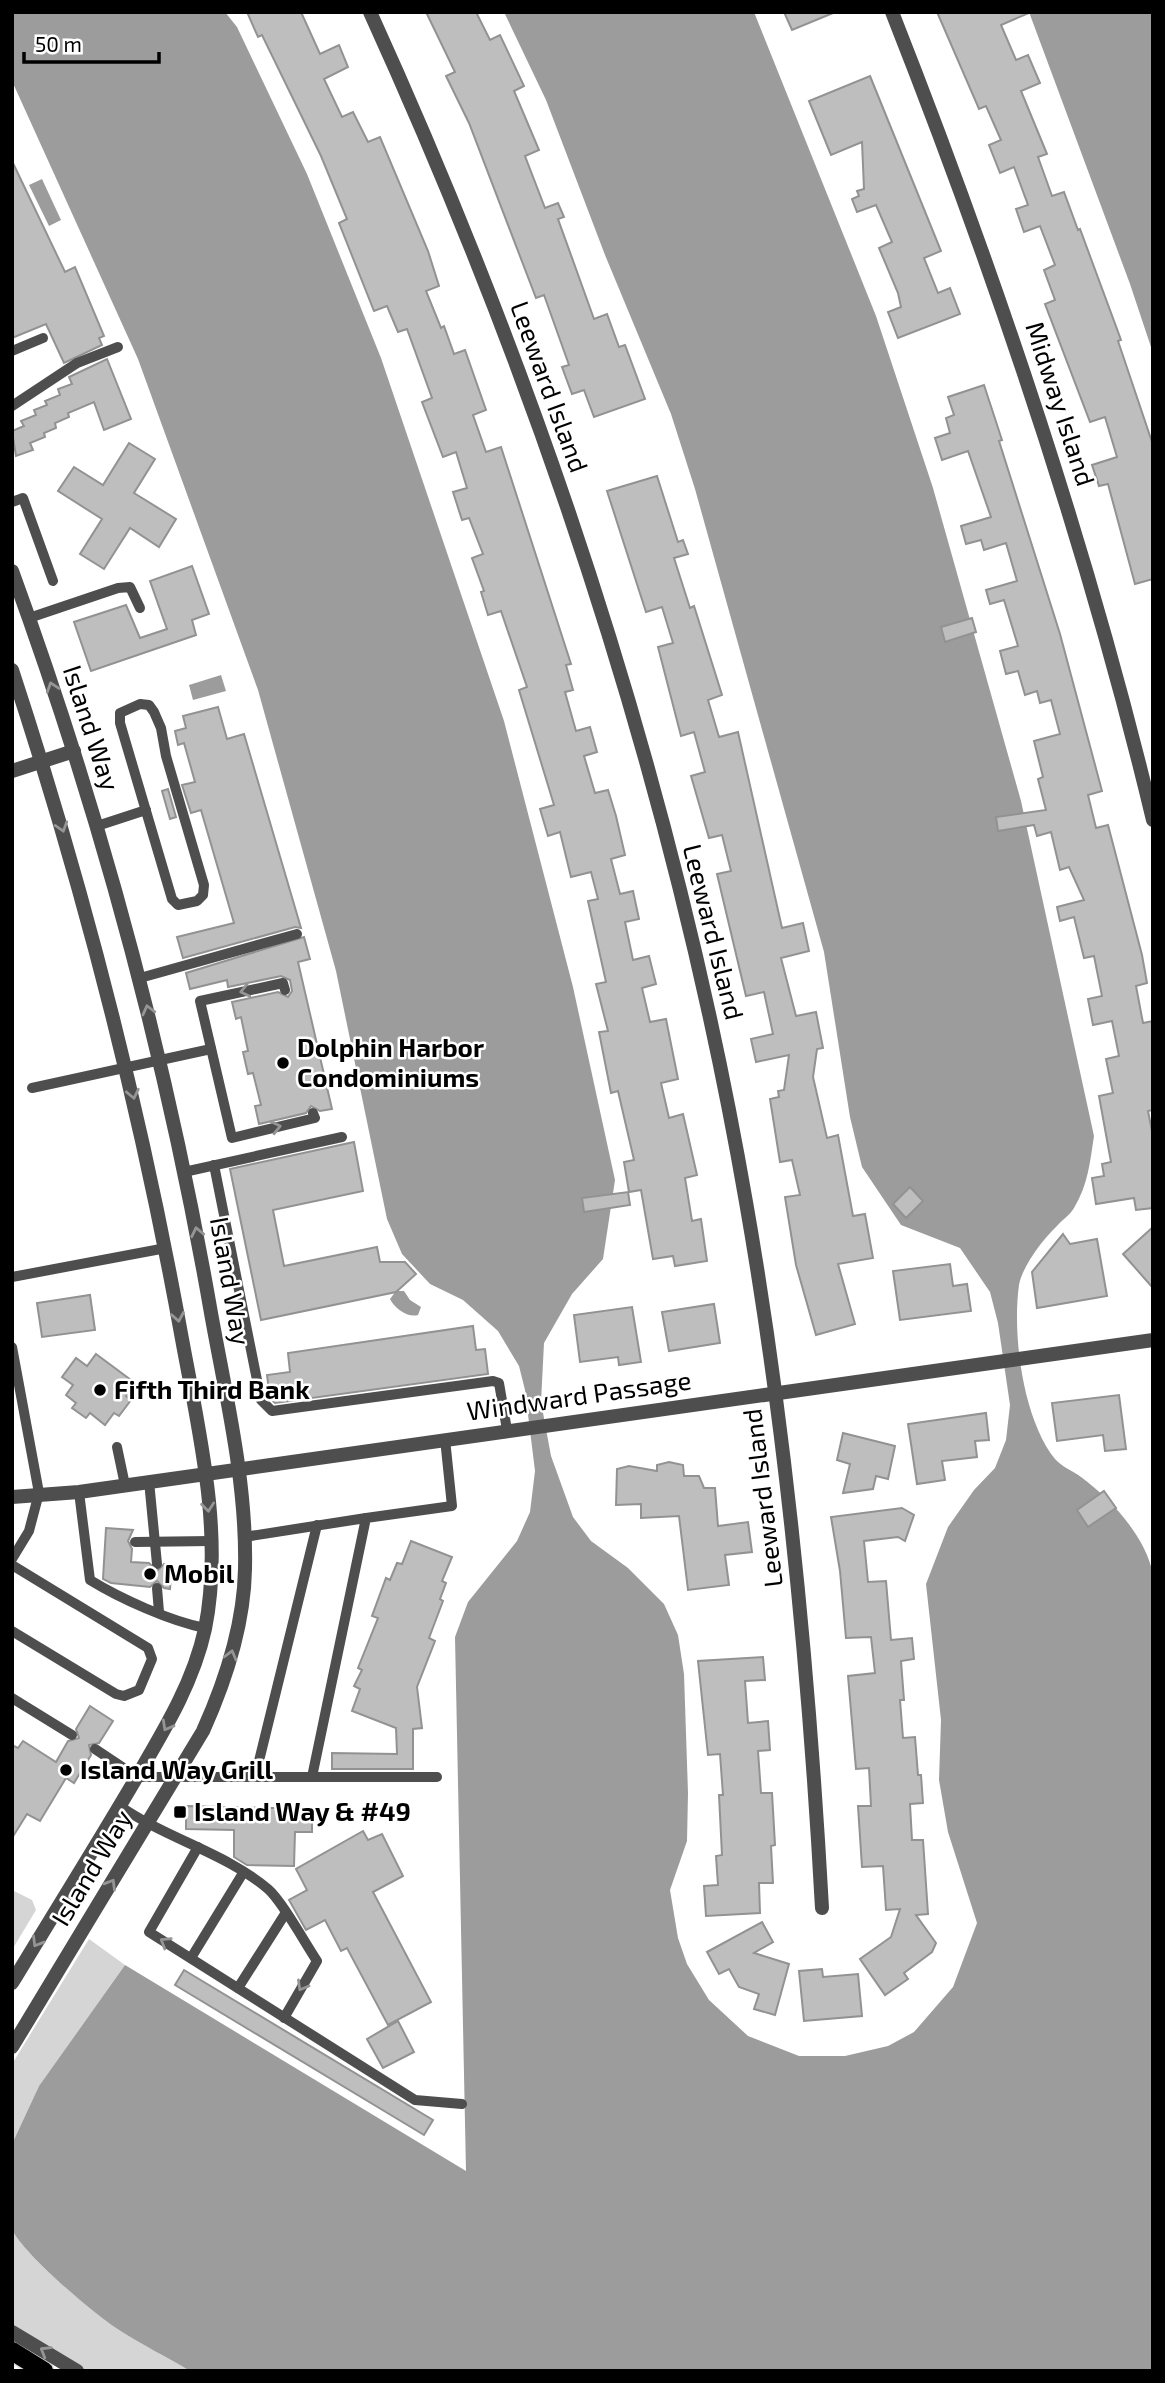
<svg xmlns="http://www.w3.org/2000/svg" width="1165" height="2383" viewBox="0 0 1165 2383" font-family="'Exo 2',sans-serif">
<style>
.green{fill:#d5d5d5}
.water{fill:#9c9c9c}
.building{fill:#bebebe;stroke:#929292;stroke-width:2}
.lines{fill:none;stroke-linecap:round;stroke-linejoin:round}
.primary-casing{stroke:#dbdbdb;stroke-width:21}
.service{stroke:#4e4e4e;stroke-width:10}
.minor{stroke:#4e4e4e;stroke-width:14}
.tertiary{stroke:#4e4e4e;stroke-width:14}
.primary{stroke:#000;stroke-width:18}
.oneway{stroke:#959595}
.poi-dot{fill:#000;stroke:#fff;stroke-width:2.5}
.labels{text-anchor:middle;stroke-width:5;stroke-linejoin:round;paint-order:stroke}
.street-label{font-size:26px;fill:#000;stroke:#fff}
.poi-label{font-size:26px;font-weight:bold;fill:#000;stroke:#fff;text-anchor:start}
</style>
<rect width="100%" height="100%" fill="#fff"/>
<g class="green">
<polygon points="12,1890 32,1900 36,1910 12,1950"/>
<polygon points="89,1939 125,1965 39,2086 12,2144 12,2064"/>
<path d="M 12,2229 C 22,2253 95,2315 119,2330 C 142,2345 167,2357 190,2371 L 87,2371 L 12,2325 Z"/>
</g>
<g class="water">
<path d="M 12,12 L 225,12 L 237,27 L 307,174 L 381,358 L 504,721 L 573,987 L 615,1180 L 603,1259 L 572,1294 L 544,1343 L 541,1402 L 551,1456 L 573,1517 L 591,1541 L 628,1568 L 664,1604 L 678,1635 L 684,1674 L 688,1793 L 687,1841 L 670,1890 L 678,1938 L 687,1964 L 709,2000 L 748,2036 L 799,2056 L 845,2056 L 888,2046 L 914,2032 L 953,1987 L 977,1923 L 948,1832 L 939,1780 L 941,1720 L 926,1584 L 948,1527 L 974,1490 L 995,1468 L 1006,1440 L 1010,1405 L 998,1323 L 990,1292 L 960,1248 L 901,1225 L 862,1167 L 850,1117 L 824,952 L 695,489 L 671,414 L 605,255 L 546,100 L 504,12 L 754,12 L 876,316 L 933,488 L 1021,801 L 1094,1136 C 1090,1162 1088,1185 1074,1208 C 1070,1215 1062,1220 1056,1227 C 1043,1239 1022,1267 1019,1285 C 1012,1335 1023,1419 1055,1459 C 1062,1467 1073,1471 1081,1477 C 1112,1500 1145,1536 1153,1574 L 1153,2371 L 190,2371 C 167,2357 142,2345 119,2330 C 95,2315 22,2253 12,2229 L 12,2144 L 39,2086 L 125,1965 L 466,2171 L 455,1637 L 468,1602 L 517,1541 L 530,1512 L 535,1471 L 525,1390 L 519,1366 L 498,1331 L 463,1300 L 430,1284 L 402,1254 L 387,1219 L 336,971 L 258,690 L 138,359 L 12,81 Z"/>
<polygon points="1029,12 1153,12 1153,353 1130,284"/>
<polygon points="42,179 61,220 49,226 29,185"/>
<polygon points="221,675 226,691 193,700 189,685"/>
<path d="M 396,1291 L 404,1291 L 410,1300 L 421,1307 L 418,1315 C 408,1318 395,1309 390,1299 Z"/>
</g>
<g class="building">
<polygon points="247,12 301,12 320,54 339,45 348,67 324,79 342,117 353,112 368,142 380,137 428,251 439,286 426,291 441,328 444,326 454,354 465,350 486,410 473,415 486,452 501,447 571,664 566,665 573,690 565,692 576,731 590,727 597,752 584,756 595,793 608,790 616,816 625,855 611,859 620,894 633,891 639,919 625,922 633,960 649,956 656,984 642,988 650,1022 666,1019 678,1079 661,1083 669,1118 683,1114 697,1175 685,1178 692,1221 701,1219 707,1261 675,1266 673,1256 653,1259 641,1190 629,1192 624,1162 634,1160 618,1091 611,1093 599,1032 608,1031 596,984 606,982 588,901 598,899 591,872 571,877 560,832 548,836 540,809 554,805 519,690 527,687 501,611 488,615 481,592 484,591 472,558 483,554 469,518 462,520 453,492 467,488 456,452 443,457 422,402 432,398 407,329 398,332 387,306 374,311 339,223 347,219 321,156 262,35 258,37"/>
<polygon points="426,12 476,12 490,40 500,35 524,86 514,91 539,150 525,156 545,208 558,203 564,217 558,219 594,319 607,314 619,347 625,345 645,399 594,417 584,390 572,394 562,367 569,365 544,295 536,298 469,123 446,76 455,72"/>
<polygon points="784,12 833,12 833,13 792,30"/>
<polygon points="937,12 1031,12 1001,25 1016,60 1028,55 1040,83 1021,91 1047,154 1038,157 1052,196 1064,192 1078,230 1080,229 1121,340 1118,341 1153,445 1153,579 1135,584 1108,484 1099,486 1092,465 1117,457 1105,417 1090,422 1045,304 1055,300 1044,270 1055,265 1040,226 1024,232 1016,209 1028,205 1014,167 1000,173 989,145 1001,140 986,106 979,109"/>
<polygon points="870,76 941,251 924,258 938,293 950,288 960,314 898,338 888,312 901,307 898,293 879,248 892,242 876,205 857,212 852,199 859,196 857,191 864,189 862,142 831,155 809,101"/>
<polygon points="12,161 65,272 75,267 104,336 99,338 102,345 64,363 46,324 12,338"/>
<polygon points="107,359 131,419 104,430 94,402 68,413 69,417 55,423 56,428 44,433 45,437 30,443 33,450 16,456 12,431 24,426 21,421 36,415 34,410 47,405 45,401 60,395 58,389 72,384 69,377"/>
<polygon points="984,385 1002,440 999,441 1060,634 1102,791 1088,795 1096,828 1108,825 1142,955 1147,983 1136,986 1143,1023 1153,1021 1153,1110 1148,1111 1153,1136 1153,1208 1136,1210 1134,1198 1096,1204 1092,1178 1104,1176 1102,1164 1111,1162 1099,1096 1113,1093 1106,1059 1119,1056 1112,1021 1093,1025 1088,999 1102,996 1094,956 1084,958 1074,917 1060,921 1057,907 1084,900 1069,867 1060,870 1051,832 1037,836 1034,825 998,831 996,817 1046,810 1038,779 1043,777 1034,741 1060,734 1051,700 1040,703 1037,691 1025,695 1018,671 1006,674 1000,651 1018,646 1004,600 990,604 986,590 1017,581 1006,543 984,550 981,540 966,544 961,526 991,517 968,451 942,460 935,438 950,433 946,418 954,415 948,397"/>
<polygon points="129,443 155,459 134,493 176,519 159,547 130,528 104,569 80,554 102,519 58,491 74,467 103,485"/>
<polygon points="657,476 678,542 683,540 688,554 674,558 690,608 694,606 722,695 708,700 719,737 738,732 782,928 803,923 809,951 781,958 796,1016 816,1012 823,1048 817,1049 813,1077 827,1138 838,1135 853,1216 865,1214 873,1258 838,1264 855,1324 816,1335 796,1265 785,1197 800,1195 792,1160 780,1162 770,1099 779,1097 778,1091 784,1090 789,1055 756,1062 751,1039 773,1034 764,992 746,996 717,874 731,871 722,835 709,838 691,776 705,772 694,732 681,736 658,647 673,643 662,607 646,612 607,491"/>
<polygon points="192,566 209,614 192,620 196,635 91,671 74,622 126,605 140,638 167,629 150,581"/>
<polygon points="972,618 976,632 945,642 941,627"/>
<polygon points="218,707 227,739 244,734 301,928 295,927 183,958 177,937 234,923 201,810 191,813 182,785 195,782 184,743 178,745 175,731 186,728 183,716"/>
<polygon points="168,789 176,817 170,819 162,791"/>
<polygon points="304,937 310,959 298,962 332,1109 320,1111 311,1106 306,1113 259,1124 255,1106 261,1105 253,1073 248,1074 243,1052 248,1051 241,1017 236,1019 232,1002 278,992 288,997 292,991 290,980 281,976 228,987 227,980 190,989 186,973"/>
<polygon points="354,1142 363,1191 273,1210 284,1266 377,1247 380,1262 405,1262 416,1274 396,1292 261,1320 230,1169"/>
<polygon points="910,1187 923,1201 906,1218 893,1204"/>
<polygon points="628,1192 630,1205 584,1212 582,1198"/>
<polygon points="1153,1227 1153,1288 1123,1254"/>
<polygon points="1063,1234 1070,1244 1097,1239 1107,1296 1037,1308 1032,1272"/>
<polygon points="950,1264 953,1286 967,1284 971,1311 900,1320 893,1271"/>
<polygon points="90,1295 95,1330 42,1337 37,1303"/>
<polygon points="714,1304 720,1343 669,1351 662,1312"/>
<polygon points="632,1307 641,1362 619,1365 618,1357 580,1362 574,1315"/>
<polygon points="473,1326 476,1350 485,1349 488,1374 275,1403 270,1398 267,1375 290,1372 288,1353"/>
<polygon points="96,1354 135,1383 126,1396 131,1400 119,1416 114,1413 105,1425 90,1413 86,1418 72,1408 76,1403 66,1395 73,1385 62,1377 76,1358 87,1366"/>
<polygon points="1119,1395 1126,1449 1105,1451 1103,1435 1057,1441 1052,1403"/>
<polygon points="986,1413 989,1440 975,1441 977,1457 942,1461 945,1480 917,1484 908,1424"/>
<polygon points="843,1433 895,1446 888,1479 876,1476 873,1489 843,1493 850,1464 837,1460"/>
<polygon points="669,1462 683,1465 684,1476 699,1476 704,1488 715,1488 718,1526 748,1522 752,1552 725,1555 729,1585 688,1590 679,1516 641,1518 641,1504 616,1505 617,1469 629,1466 657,1471 657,1465"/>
<polygon points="1104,1491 1116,1508 1088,1527 1077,1510"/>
<polygon points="902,1508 914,1515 905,1541 898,1537 864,1541 868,1582 886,1581 891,1640 912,1638 914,1659 901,1661 904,1700 900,1700 903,1738 915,1737 918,1775 921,1775 923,1803 910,1804 912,1840 923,1840 928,1914 916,1915 936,1943 932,1952 904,1973 908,1979 885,1995 860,1959 891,1937 900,1909 886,1910 883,1866 862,1867 858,1806 871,1806 869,1768 856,1769 848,1676 875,1673 871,1637 846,1638 840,1571 831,1517"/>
<polygon points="106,1528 133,1530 128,1541 132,1549 131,1562 149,1563 157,1571 164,1564 172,1564 170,1589 164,1588 157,1581 150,1587 111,1583 103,1579"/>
<polygon points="411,1541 452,1557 442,1581 446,1583 440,1599 443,1601 429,1638 435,1641 417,1687 422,1728 413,1729 413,1769 332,1769 332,1753 397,1754 396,1728 352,1711 360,1689 354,1686 362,1670 358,1668 378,1618 372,1616 386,1578 390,1580 397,1563 402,1564"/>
<polygon points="763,1657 765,1680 745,1681 748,1723 768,1721 770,1750 758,1751 761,1793 772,1793 775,1845 771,1846 773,1883 759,1883 760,1913 706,1916 704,1886 718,1885 716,1856 722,1855 719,1795 723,1795 720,1754 708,1755 698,1661"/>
<polygon points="90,1706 113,1721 99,1743 89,1745 91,1755 74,1783 66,1778 40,1821 27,1814 12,1838 12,1745 18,1748 23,1741 56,1762 68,1741 79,1738 76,1729"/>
<polygon points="186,1806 312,1809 312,1832 295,1832 294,1866 247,1865 234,1857 234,1830 186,1829"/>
<polygon points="363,1831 368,1840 382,1834 403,1876 373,1892 431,2002 388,2025 347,1948 341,1951 325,1920 306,1930 289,1900 307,1890 296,1869"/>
<polygon points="762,1922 773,1942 754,1953 789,1964 775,2015 754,2009 759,1994 739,1987 729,1969 719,1974 707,1952"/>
<polygon points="822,1969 823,1977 858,1974 862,2016 804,2021 799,1971"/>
<polygon points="184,1970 433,2120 424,2135 175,1985"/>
<polygon points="398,2021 414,2052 383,2068 367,2039"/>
</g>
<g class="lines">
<defs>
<polyline id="primary" points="12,2351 44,2371"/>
</defs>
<use href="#primary" class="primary-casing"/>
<g class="service">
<polyline points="12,351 43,338"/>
<polyline points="12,406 77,363 118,347"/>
<polyline points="12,502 23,498 53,581"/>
<polyline points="29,618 118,588 130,587 140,608"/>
<polygon points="140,704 149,705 154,712 161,728 166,756 204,885 203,895 197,901 178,905 172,899 120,723 120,713"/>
<polyline points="97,826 146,810"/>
<polyline points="140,978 297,934"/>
<polyline points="285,990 283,983 200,1001 232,1138 315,1118 313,1113"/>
<polyline points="32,1088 211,1049"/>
<polyline points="214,1165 261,1400 272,1411 493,1381 499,1383 507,1430"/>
<polyline points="184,1172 342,1137"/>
<polyline points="12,1277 166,1248"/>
<polyline points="12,1347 39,1493 29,1531 12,1559"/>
<polyline points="117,1447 125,1485"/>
<polyline points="149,1481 157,1564"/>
<path d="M 79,1492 L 90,1580 C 121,1599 170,1621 205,1628"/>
<polyline points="244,1537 366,1518"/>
<polyline points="135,1542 211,1541"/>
<polyline points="12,1565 148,1648 152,1659 139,1690 124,1696 116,1694 12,1631"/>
<polyline points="157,1588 159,1612"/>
<polyline points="12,1698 72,1735"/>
<polyline points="95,1749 137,1777 437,1777"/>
<polyline points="255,1777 317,1525"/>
<polyline points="312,1777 366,1518 452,1506 445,1439"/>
<path d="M 120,1806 C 165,1838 226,1853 268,1889 C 282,1901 305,1943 317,1961 L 284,2018"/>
<polyline points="198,1847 149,1932 415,2100 462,2104"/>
<polyline points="191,1958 243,1873"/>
<polyline points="238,1988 285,1914"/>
</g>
<g class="minor">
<path d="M 370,12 C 542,390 675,792 746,1202 C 787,1436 809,1671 822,1908"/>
<path d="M 892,12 C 996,276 1087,544 1153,820"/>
<polyline points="12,771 74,751"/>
<polyline points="12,1497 79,1492 1153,1340"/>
</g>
<g class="tertiary">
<path d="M 12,571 C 100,812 167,1060 211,1313 C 226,1397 247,1483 245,1569 C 244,1625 226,1680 203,1731 L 12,2047"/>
<path d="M 12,670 C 84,889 141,1111 182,1339 C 199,1432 224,1534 205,1629 C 193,1684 163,1732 135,1780 C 95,1848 53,1915 12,1983"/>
<polyline points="12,2332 77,2371"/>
</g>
<use href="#primary" class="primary"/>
</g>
<defs><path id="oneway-chevron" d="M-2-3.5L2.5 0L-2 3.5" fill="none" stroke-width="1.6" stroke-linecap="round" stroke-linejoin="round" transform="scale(1.75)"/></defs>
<g class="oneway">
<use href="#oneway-chevron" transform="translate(52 687) rotate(-108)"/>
<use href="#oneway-chevron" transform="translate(62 827) rotate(73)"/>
<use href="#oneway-chevron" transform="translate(245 991) rotate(167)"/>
<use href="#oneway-chevron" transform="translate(148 1010) rotate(-104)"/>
<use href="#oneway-chevron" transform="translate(133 1094) rotate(78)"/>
<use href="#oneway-chevron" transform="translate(276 1127) rotate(-13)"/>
<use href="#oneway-chevron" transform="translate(197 1232) rotate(-102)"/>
<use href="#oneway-chevron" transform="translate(178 1317) rotate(80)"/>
<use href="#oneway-chevron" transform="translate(208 1507) rotate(84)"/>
<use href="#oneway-chevron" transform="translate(231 1655) rotate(-75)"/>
<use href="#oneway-chevron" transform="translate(167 1726) rotate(119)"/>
<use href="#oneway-chevron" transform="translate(111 1884) rotate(-59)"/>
<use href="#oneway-chevron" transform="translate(37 1942) rotate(121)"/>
<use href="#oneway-chevron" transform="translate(165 1942) rotate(-148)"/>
<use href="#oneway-chevron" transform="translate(302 1986) rotate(120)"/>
<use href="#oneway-chevron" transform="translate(45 2351) rotate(-149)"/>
</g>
<g class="poi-dot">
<circle cx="283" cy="1063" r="7"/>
<circle cx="100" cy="1390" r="7"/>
<circle cx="150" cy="1574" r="7"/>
<circle cx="66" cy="1770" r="7"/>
<rect x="173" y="1805" width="14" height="14" rx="3.5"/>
</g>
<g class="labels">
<g class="street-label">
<text transform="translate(549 387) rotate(70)" y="9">Leeward Island</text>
<text transform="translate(1060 404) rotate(72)" y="9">Midway Island</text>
<text transform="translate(91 728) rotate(72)" y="9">Island Way</text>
<text transform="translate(713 932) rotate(76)" y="9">Leeward Island</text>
<text transform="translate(230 1281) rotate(80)" y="9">Island Way</text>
<text transform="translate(579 1396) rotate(-8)" y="9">Windward Passage</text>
<text transform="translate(763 1498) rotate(-97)" y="9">Leeward Island</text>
<text transform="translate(92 1868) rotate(-59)" y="9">Island Way</text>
</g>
<g class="poi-label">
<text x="297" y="1057">Dolphin Harbor<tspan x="297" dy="30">Condominiums</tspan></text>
<text x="114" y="1399">Fifth Third Bank</text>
<text x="164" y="1583">Mobil</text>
<text x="80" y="1779">Island Way Grill</text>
<text x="194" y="1821">Island Way &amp; #49</text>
</g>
</g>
<rect width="1165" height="2383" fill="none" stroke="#000000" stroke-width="28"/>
<path d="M24 52v10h135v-10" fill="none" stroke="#000000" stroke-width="3.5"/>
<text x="35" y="52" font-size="21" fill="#000000" stroke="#ffffff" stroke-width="5" paint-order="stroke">50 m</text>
</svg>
